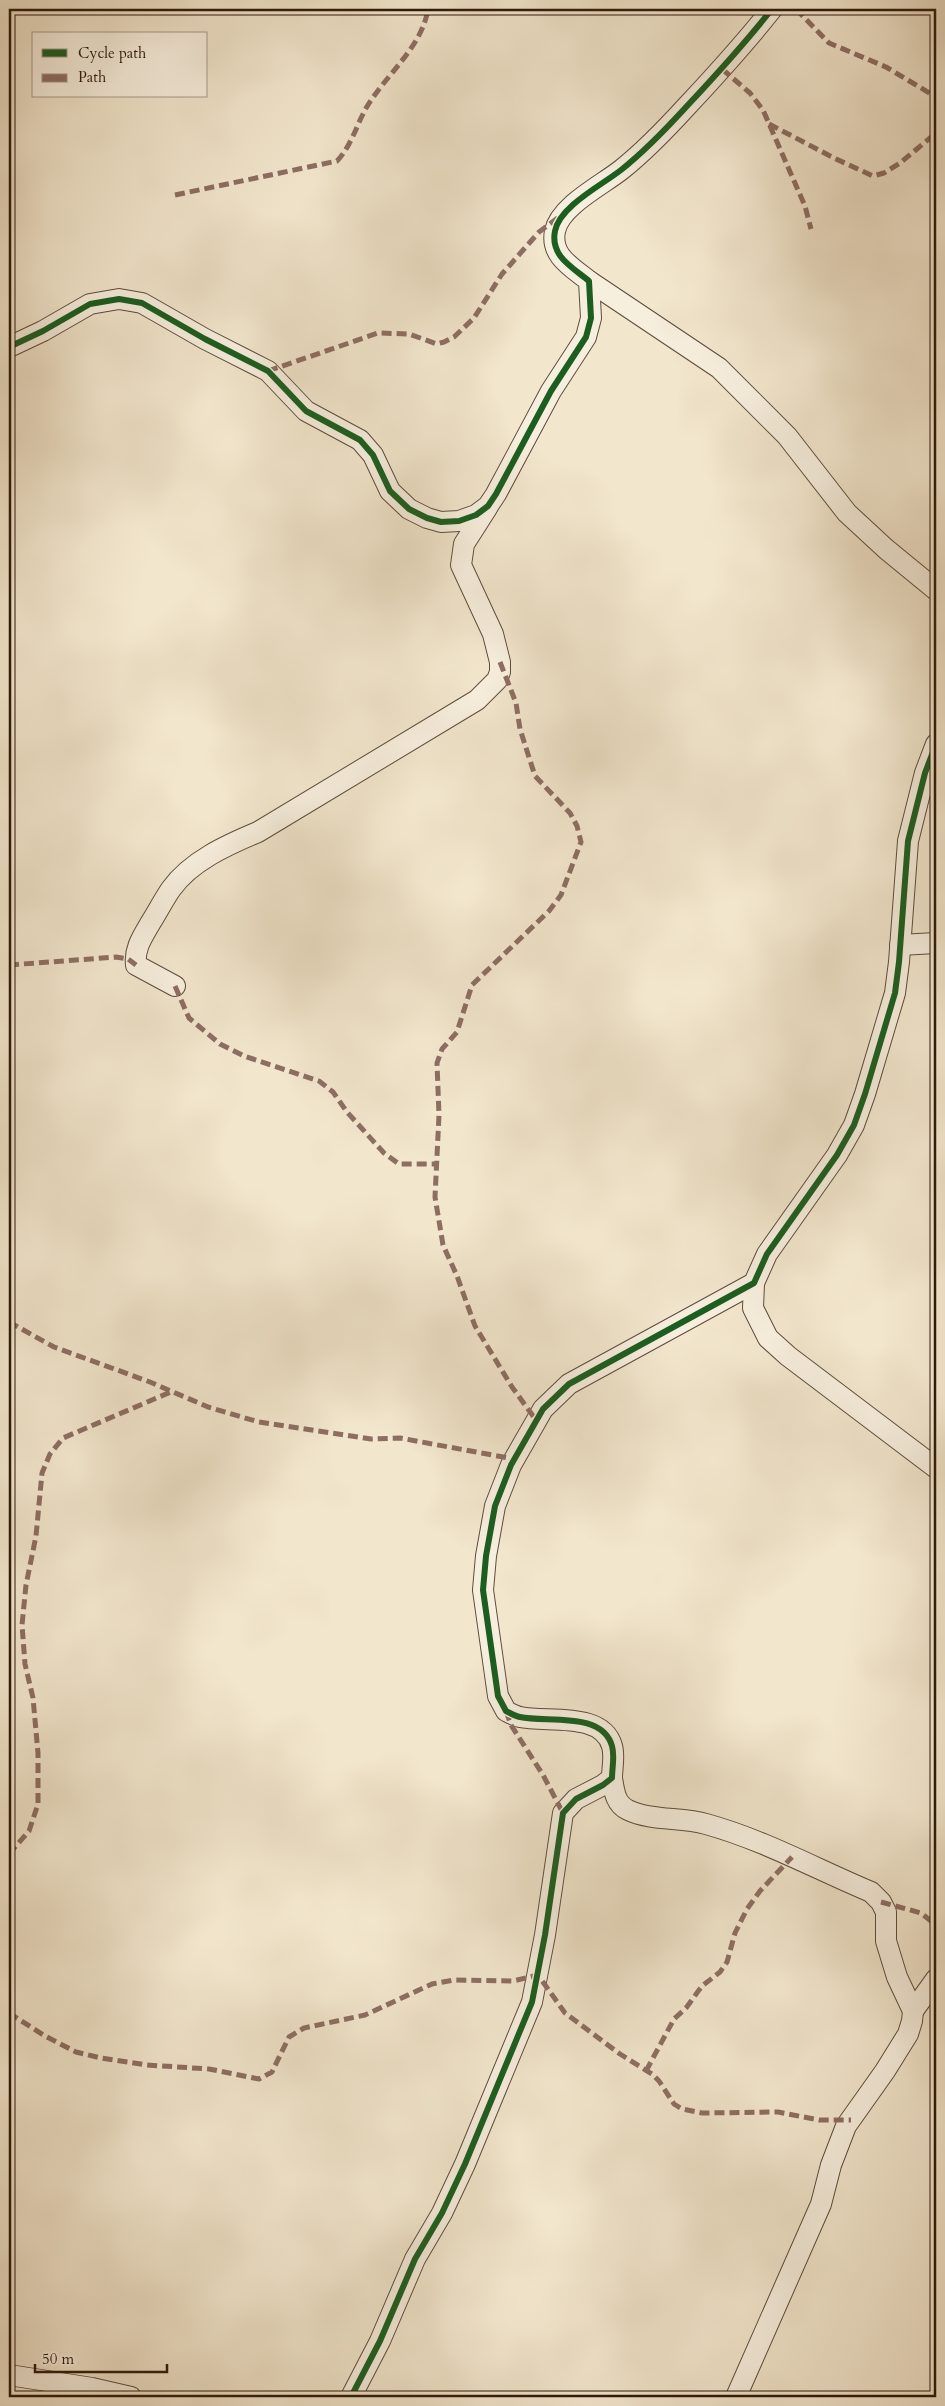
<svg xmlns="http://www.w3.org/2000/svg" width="945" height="2406" viewBox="0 0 945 2406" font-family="Cardo,serif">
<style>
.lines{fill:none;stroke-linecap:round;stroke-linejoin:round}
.minor-casing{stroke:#5e4c3c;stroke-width:22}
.minor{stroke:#f7efde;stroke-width:20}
.quiet{stroke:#8d6e63;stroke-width:5;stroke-dasharray:10 5;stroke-linecap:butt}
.cycleway-casing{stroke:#f7efde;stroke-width:9}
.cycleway{stroke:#1b5e20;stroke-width:6}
</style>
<rect width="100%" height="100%" fill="#f2e6cd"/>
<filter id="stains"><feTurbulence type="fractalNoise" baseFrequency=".004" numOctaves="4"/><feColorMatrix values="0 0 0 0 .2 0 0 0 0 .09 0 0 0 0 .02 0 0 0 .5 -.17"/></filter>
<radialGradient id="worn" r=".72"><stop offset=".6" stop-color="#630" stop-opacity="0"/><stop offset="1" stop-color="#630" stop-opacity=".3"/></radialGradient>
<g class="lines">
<defs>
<g id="minor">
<polyline points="589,281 719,368 787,436 847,513 886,549 936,590"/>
<path d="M 9,347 L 43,331 L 90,304 L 119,299 L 142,303 L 205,339 L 268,371 L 306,411 L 360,440 L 373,455 L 390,491 L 409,509 L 427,518 L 441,522 L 459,521 L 476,515 L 488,506 L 496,494 L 551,391 L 586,337 L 591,318 L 589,281 C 572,267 550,256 555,231 C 560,206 602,185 621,170 C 645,151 666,129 687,106 C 716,75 745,43 772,9"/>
<polyline points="900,945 936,943"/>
<path d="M 175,986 L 136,965 C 134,948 143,936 151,922 C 158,911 164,899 171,889 C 191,861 227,845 258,832 L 477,700 L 497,680 L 500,672 L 500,662 L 493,634 L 461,565 L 464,544 L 487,508"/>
<polyline points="754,1283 753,1308 768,1338 788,1356 936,1468"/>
<path d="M 612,1778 C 614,1790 615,1804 628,1810 C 651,1821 681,1817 706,1824 C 764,1840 816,1869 871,1892 L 881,1902 L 886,1912 L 886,1941 L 897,1977 L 913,2011 L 912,2021 L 908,2034 L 885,2071 L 846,2126 L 831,2165 L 821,2204 L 736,2397"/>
<polyline points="913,2011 936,1979"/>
<polyline points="9,2375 92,2388 131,2397"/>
<path d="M 351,2397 L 380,2341 L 415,2259 L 442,2213 L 465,2164 L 532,2002 L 545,1935 L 563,1813 L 576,1799 L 603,1785 L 612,1778 C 612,1768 615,1756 612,1746 C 602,1711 547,1723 520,1717 C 515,1716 510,1713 506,1711 L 498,1696 L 483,1590 L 486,1556 L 495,1506 L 511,1465 L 543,1409 L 569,1384 L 754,1283 L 767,1254 L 837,1155 L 854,1125 L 865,1094 L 895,993 L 899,962 L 908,841 L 925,773 L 936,744"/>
</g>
</defs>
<use href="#minor" class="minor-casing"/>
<use href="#minor" class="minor"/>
<g class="quiet">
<polyline points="796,9 829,43 886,67 936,97"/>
<polyline points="722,69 750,93 763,110 805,206 811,229"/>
<polyline points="769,124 834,158 873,176 884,173 900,163 936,133"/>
<path d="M 175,195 L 337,161 C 351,146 356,127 365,110 C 384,76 422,48 428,9"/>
<polyline points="268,371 378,333 409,334 437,344 444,342 454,337 474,318 502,274 539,232 559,217"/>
<polyline points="500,662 516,703 520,729 535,776 570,813 577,826 581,842 561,895 549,911 472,985 457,1032 442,1049 437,1063 439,1115 435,1197 443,1245 457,1276 475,1326 512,1387 536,1420"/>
<polyline points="9,965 116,957 128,959 136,965"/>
<polyline points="175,986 189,1018 220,1044 244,1056 319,1081 333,1092 347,1112 384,1153 399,1164 436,1164"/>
<polyline points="9,1322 54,1347 150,1382 208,1407 259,1422 371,1439 400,1438 514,1459"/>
<polyline points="506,1711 511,1725 543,1775 563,1813"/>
<polyline points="9,1854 29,1831 38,1804 38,1753 33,1698 25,1664 22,1625 26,1585 36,1536 42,1473 50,1454 63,1438 173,1391"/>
<polyline points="881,1902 921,1913 936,1925"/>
<polyline points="9,2013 45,2036 76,2052 101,2058 147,2065 209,2069 259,2079 272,2072 289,2037 304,2028 365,2015 432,1984 454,1980 513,1981 538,1975 565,2013 620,2054 652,2074 659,2081 674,2104 682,2109 702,2113 778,2112 819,2120 851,2120"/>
<polyline points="646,2071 674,2019 686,2008 702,1986 720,1972 727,1962 735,1933 747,1909 760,1891 792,1857"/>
</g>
<defs>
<g id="cycleway">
<path d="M 9,347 L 43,331 L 90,304 L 119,299 L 142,303 L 205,339 L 268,371 L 306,411 L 360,440 L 373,455 L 390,491 L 409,509 L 427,518 L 441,522 L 459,521 L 476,515 L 488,506 L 496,494 L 551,391 L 586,337 L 591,318 L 589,281 C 572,267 550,256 555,231 C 560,206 602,185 621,170 C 645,151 666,129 687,106 C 716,75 745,43 772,9"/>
<path d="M 351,2397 L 380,2341 L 415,2259 L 442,2213 L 465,2164 L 532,2002 L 545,1935 L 563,1813 L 576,1799 L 603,1785 L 612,1778 C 612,1768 615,1756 612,1746 C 602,1711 547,1723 520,1717 C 515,1716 510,1713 506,1711 L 498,1696 L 483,1590 L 486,1556 L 495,1506 L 511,1465 L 543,1409 L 569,1384 L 754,1283 L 767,1254 L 837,1155 L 854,1125 L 865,1094 L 895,993 L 899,962 L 908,841 L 925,773 L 936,744"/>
</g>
</defs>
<use href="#cycleway" class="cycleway-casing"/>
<use href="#cycleway" class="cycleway"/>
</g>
<rect width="945" height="2406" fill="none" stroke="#f2e6cd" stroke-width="30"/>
<rect x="10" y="10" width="925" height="2386" fill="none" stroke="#2d190b" stroke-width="2.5"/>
<rect x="15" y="15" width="915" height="2376" fill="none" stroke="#2d190b"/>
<rect x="32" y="32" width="175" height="65" fill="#f7efde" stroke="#a6998a"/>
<rect x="42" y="49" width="25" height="8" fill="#1b5e20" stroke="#a6998a"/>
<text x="78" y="58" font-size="15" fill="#2d190b">Cycle path</text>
<rect x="42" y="74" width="25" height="8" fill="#8d6e63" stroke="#a6998a"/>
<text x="78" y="82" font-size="15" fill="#2d190b">Path</text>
<path d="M35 2364v8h132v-8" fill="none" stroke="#2d190b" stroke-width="2.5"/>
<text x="42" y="2364" font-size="15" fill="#2d190b" stroke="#f7efde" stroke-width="4" paint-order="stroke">50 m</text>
<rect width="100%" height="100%" filter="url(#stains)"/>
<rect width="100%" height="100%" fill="url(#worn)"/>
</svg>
